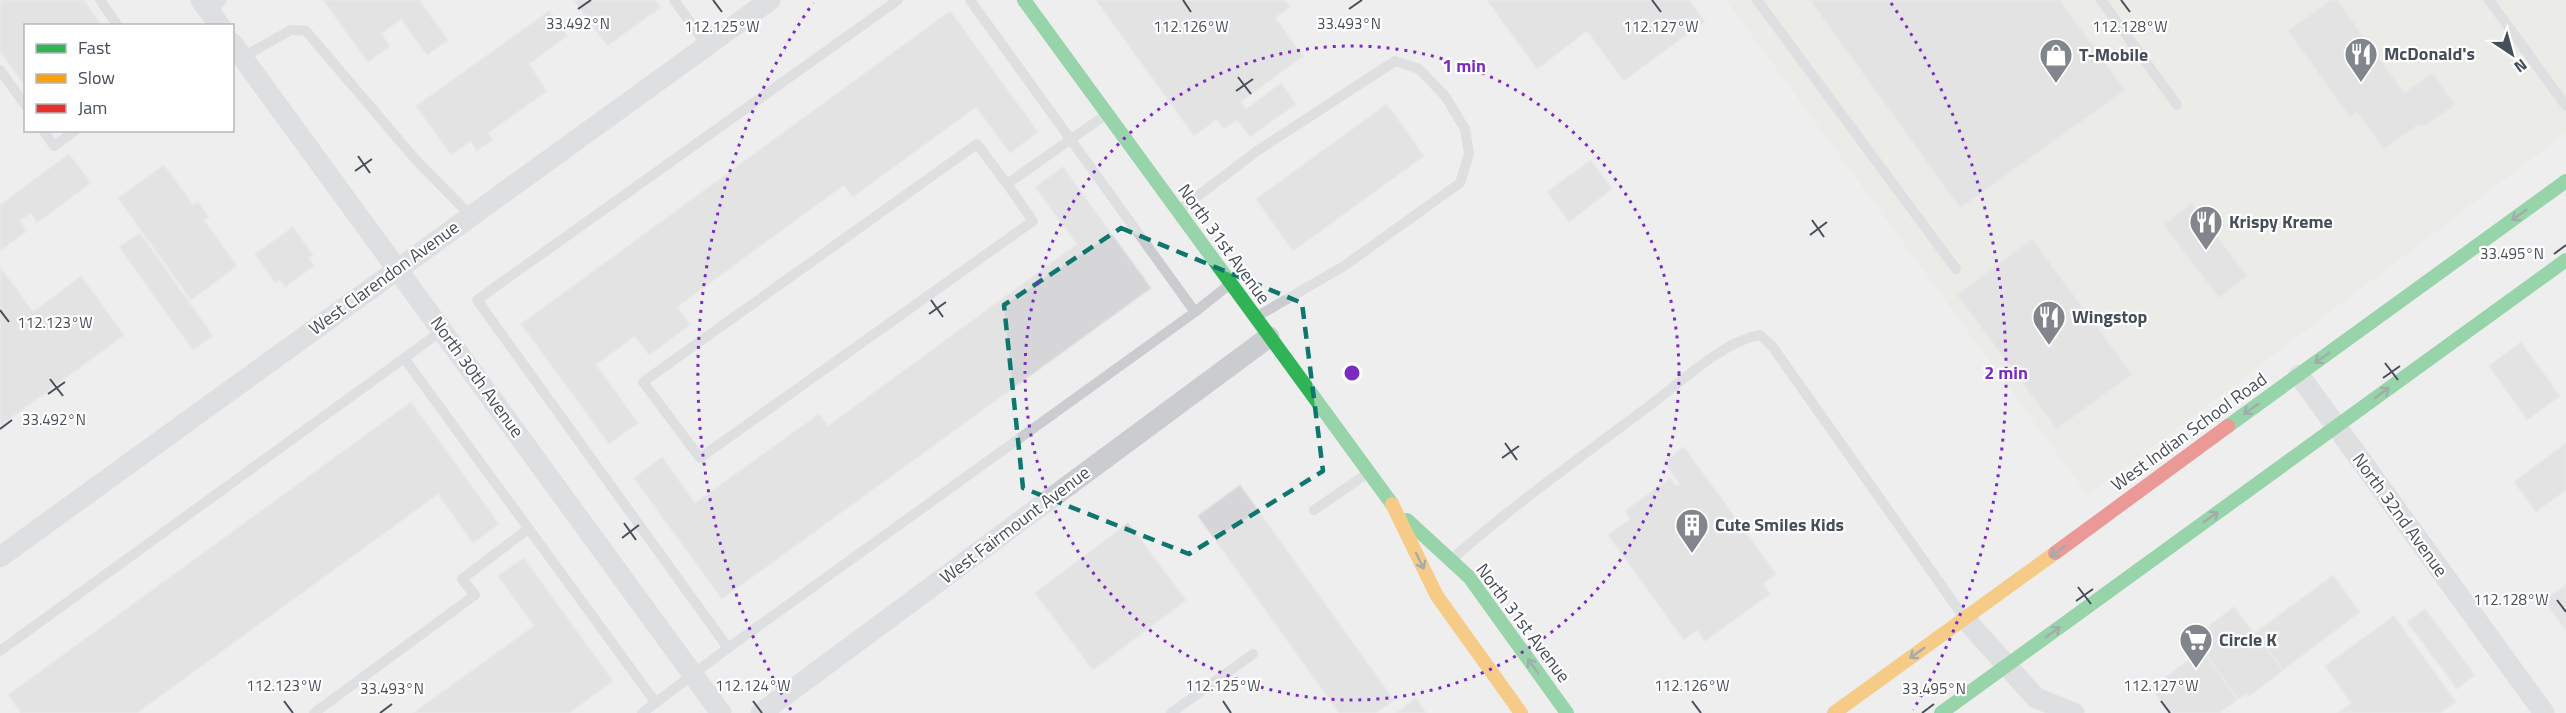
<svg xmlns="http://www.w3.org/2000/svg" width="2566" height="713" viewBox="0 0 2566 713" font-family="'Titillium Web',sans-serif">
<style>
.commercial{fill:#e7e6de}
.building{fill:#d6d6d8;stroke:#e0e0e1;stroke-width:1.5}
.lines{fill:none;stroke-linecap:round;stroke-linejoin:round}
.lane{stroke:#cacccf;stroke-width:10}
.street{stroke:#cacccf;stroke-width:21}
.fast{stroke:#30b455;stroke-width:14}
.slow{stroke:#ff9f0a;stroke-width:14}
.jam{stroke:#e5322d;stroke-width:14}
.oneway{stroke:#435d58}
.marked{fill:none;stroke:#0f766e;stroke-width:4.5;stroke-dasharray:12 8;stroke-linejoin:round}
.ticks{fill:none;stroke:#464e59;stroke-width:2}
.ring{fill:none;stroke:#7b2cbf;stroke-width:3;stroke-dasharray:3 6}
.labels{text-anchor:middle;stroke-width:4.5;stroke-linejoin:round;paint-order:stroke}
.poi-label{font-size:18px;font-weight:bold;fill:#464e59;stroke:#fff;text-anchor:start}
.street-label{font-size:18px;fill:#464e59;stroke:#fff}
.ticks-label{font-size:15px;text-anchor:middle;fill:#464e59;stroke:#fff;stroke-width:4.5;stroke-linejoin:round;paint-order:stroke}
.centre{fill:#7b2cbf;stroke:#fff;stroke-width:3}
.ring-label{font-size:18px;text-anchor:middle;font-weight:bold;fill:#7b2cbf;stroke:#fff;stroke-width:4.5;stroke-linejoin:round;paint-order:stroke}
</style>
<rect width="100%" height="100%" fill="#efeeee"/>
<polygon class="commercial" points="1726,0 2566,0 2566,133 2088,496"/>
<g class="building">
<polygon points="0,0 84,0 102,26 26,26 26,87 0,52"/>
<polygon points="323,0 419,0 448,40 427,55 401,19 381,34 390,46 368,62"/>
<polygon points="574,0 655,0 661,7 607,46"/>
<polygon points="1096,0 1285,0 1290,7 1275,18 1303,56 1241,102 1246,109 1281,83 1296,104 1250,137 1237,120 1224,129 1217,119 1194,136"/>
<polygon points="1487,0 1689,0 1705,21 1624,81 1587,31 1537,69"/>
<polygon points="1810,0 2060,0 2125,90 1960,208"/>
<polygon points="2331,0 2337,0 2404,93 2433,73 2455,105 2426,125 2418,125 2384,149 2357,112 2350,117 2288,31"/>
<polygon points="549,11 567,36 529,64 547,91 488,133 493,140 477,151 471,141 451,155 416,106"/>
<polygon points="950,11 1038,132 1010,153 976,107 853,197 844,185 677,307 690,325 649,355 635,336 596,365 638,423 609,444 521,324"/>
<polygon points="1387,104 1424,156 1293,251 1256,199"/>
<polygon points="69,154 91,183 37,223 31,213 20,221 27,231 0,251 0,205"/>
<polygon points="1591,160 1612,189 1569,222 1547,192"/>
<polygon points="164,165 193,205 198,202 209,217 204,220 237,266 191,300 118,198"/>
<polygon points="1063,167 1151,288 722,599 634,478 662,457 695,503 819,414 828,426 1077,244 1035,187"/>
<polygon points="2192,203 2247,276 2219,298 2164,225"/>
<polygon points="293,227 313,255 309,258 314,266 285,287 280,280 275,283 255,254"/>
<polygon points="140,233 213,336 193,350 119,247"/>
<polygon points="2032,239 2132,374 2057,429 1957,295"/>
<polygon points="0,267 33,312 81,276 124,335 0,426"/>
<polygon points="2521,342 2560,396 2527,420 2489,366"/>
<polygon points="411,402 499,524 473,543 438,494 137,713 21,713 8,695"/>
<polygon points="2566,443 2566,490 2536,512 2514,482"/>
<polygon points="1684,447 1776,574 1763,584 1770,594 1705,641 1697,630 1684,640 1608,535 1630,519 1625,511 1670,478 1676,486 1680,484 1664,462"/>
<polygon points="1240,485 1394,700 1376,713 1339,713 1198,516"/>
<polygon points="1128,523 1186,600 1093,670 1035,593"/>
<polygon points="524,558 613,681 569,713 413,713 534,626 498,576"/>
<polygon points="2333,575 2360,612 2283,670 2255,633"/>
<polygon points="2566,585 2566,631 2544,600"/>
<polygon points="2234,607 2283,670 2248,697 2246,694 2238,699 2193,638"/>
<polygon points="2425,609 2475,675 2457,689 2407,622"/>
<polygon points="2394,616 2456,702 2440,713 2338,713 2351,703 2325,666"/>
<polygon points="2202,650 2238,699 2219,713 2170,713 2151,688"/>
<polygon points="1416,698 1426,713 1396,713"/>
</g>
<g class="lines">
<g class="lane">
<polyline points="100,0 118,26"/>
<polyline points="674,0 707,45"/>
<polyline points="898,0 477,300 728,648 1195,312 970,0"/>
<polyline points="1757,0 1956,269"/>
<polyline points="2101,0 2177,105"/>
<polyline points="2489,0 2566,106"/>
<polyline points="211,13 222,0"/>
<polyline points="243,57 291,30 306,31 416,160 470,215"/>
<polyline points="0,70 26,106"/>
<polyline points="43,130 54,146 76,130"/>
<polyline points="1007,184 977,144 643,382 700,458 1033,221 1007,184 1107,114"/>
<polyline points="1178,211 1257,151 1395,61 1419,69 1445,96 1465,129 1469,154 1460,183 1344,266 1256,317"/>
<polyline points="1195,312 1230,284"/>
<polyline points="404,358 656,703"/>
<polyline points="1314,510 1368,473"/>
<path d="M 1453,558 C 1515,504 1582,456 1649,406 C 1679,384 1723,341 1760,335 L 1772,346 L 1963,616"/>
<polyline points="0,651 443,330"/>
<polyline points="314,713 475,595 462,579 528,529"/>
<polyline points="642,713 728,648"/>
<polyline points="1171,713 1253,654"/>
</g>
<g class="street">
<polyline points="201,0 220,26"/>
<polyline points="232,43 721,713"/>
<polyline points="2299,375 2544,713"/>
<polyline points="0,557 770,0"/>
<polyline points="1965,619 2036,698 2074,713"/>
<polyline points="761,713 1269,337"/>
</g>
<g class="fast">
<polyline points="1024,0 1392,504"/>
<polyline points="2228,426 2566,181"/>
<polyline points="1407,520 1469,577 1567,713"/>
<polyline points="1941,713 2566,260"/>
</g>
<g class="slow">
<polyline points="1392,504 1437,596 1521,713"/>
<polyline points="1834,713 2055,553"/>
</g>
<polyline class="jam" points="2055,553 2228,426"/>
</g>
<defs><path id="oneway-shaft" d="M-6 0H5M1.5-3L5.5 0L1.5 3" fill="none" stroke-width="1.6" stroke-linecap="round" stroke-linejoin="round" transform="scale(1.5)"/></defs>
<g class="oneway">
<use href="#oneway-shaft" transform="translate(2519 215) rotate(144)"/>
<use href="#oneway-shaft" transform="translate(2322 358) rotate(144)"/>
<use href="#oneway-shaft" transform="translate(2382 393) rotate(-36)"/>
<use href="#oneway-shaft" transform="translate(2251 409) rotate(144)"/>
<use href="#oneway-shaft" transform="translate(2211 517) rotate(-36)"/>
<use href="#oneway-shaft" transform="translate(2058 551) rotate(144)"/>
<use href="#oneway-shaft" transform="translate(1420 561) rotate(64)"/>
<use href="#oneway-shaft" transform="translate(2053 632) rotate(-36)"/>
<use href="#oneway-shaft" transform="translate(1917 653) rotate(144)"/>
<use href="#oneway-shaft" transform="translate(1533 666) rotate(-126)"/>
</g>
<path d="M0 0H2566V713H0ZM 1121,228 L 1302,303 L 1323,471 L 1189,554 L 1023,488 L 1004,305 Z" fill="#efeeee" fill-opacity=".55" fill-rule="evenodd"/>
<path class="marked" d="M 1121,228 L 1302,303 L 1323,471 L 1189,554 L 1023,488 L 1004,305 Z"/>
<path class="ticks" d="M 713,0 L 722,12M 1183,0 L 1191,12M 1652,0 L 1661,12M 2121,0 L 2130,12M 578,9 L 591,0M 1349,9 L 1362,0M 1238,77 L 1251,94M 1236,91 L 1253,79M 358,156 L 370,173M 355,171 L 372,159M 1812,220 L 1824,237M 1810,235 L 1827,222M 2554,254 L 2566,245M 931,300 L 943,317M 0,310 L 9,322M 929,314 L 946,302M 2385,363 L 2398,380M 2383,378 L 2400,366M 50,379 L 63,396M 48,394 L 65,382M 0,429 L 12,420M 1505,443 L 1517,460M 1502,458 L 1519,446M 624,523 L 636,540M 622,538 L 639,525M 2078,587 L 2091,604M 2557,600 L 2566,612M 2076,601 L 2093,589M 284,701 L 293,713M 753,701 L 762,713M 1223,701 L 1231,713M 1692,701 L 1701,713M 2161,701 L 2170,713M 380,713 L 392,704M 1922,713 L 1934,704"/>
<g class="ring">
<circle cx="1352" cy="373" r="327"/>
<path d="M791 710A654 654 0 0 1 813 3M1891 3A654 654 0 0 1 1913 710"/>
</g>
<defs>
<symbol id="restaurant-pin" viewBox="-11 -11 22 30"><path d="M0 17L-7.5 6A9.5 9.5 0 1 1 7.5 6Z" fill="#81868d" stroke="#fff"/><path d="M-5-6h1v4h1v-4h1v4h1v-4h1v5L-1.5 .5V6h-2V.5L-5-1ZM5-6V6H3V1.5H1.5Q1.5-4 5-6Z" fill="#fff"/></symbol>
<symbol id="shop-pin" viewBox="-11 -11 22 30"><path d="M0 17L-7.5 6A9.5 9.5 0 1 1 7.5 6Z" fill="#81868d" stroke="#fff"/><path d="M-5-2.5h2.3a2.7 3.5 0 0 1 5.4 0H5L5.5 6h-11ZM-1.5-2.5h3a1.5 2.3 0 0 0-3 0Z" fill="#fff"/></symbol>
<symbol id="building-pin" viewBox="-11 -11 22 30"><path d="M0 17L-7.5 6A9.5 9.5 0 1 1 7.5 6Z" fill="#81868d" stroke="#fff"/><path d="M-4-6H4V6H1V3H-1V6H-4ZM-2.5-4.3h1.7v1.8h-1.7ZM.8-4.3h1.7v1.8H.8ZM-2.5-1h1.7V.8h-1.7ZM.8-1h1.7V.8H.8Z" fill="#fff"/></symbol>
<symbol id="supermarket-pin" viewBox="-11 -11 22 30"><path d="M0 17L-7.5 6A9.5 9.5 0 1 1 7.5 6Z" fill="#81868d" stroke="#fff"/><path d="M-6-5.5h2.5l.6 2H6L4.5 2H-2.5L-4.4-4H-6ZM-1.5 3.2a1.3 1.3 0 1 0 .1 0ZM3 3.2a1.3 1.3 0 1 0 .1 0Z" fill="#fff"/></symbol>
</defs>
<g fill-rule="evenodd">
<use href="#restaurant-pin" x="2342" y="35" width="38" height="52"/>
<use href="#shop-pin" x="2037" y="36" width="38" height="52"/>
<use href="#restaurant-pin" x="2187" y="203" width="38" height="52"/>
<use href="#restaurant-pin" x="2030" y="298" width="38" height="52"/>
<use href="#building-pin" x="1673" y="506" width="38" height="52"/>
<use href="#supermarket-pin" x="2177" y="621" width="38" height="52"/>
</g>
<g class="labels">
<g class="poi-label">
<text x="2384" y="60">McDonald's</text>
<text x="2079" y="61">T-Mobile</text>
<text x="2229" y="228">Krispy Kreme</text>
<text x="2072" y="323">Wingstop</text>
<text x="1715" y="531">Cute Smiles Kids</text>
<text x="2219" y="646">Circle K</text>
</g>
<g class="street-label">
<text transform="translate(1224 244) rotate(54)" y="6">North 31st Avenue</text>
<text transform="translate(384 278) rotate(-36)" y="6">West Clarendon Avenue</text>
<text transform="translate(477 377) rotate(54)" y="6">North 30th Avenue</text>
<text transform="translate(2189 432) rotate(-36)" y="6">West Indian School Road</text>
<text transform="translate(2400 515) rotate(54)" y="6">North 32nd Avenue</text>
<text transform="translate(1015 525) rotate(-37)" y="6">West Fairmount Avenue</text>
<text transform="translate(1523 623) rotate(53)" y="6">North 31st Avenue</text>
</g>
</g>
<g class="ticks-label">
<text x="1349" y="29">33.493°N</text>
<text x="578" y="29">33.492°N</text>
<text x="722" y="32">112.125°W</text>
<text x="1191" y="32">112.126°W</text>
<text x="1661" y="32">112.127°W</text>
<text x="2130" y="32">112.128°W</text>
<text x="2512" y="259">33.495°N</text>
<text x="55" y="328">112.123°W</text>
<text x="54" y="425">33.492°N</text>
<text x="2511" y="605">112.128°W</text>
<text x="284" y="691">112.123°W</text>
<text x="753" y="691">112.124°W</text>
<text x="1223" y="691">112.125°W</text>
<text x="1692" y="691">112.126°W</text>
<text x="2161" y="691">112.127°W</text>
<text x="392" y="694">33.493°N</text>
<text x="1934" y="694">33.495°N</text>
</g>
<circle cx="1352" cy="373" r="9" class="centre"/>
<g class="ring-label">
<text x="1464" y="72">1 min</text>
<text x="2006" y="379">2 min</text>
</g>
<rect x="24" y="24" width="210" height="108" fill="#ffffff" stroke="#b5b8bd" stroke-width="1.5"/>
<rect x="36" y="44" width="30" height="9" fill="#30b455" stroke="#b5b8bd" stroke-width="1.5"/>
<text x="78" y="54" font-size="18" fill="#464e59">Fast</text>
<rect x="36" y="74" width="30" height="9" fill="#ff9f0a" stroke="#b5b8bd" stroke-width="1.5"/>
<text x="78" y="84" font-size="18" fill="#464e59">Slow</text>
<rect x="36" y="104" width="30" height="9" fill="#e5322d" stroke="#b5b8bd" stroke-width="1.5"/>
<text x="78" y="114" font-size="18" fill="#464e59">Jam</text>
<g transform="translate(2512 54) rotate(144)" stroke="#ffffff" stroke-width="4.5" paint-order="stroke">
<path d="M0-4.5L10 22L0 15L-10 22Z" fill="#464e59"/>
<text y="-9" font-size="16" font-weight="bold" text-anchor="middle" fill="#464e59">N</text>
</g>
</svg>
